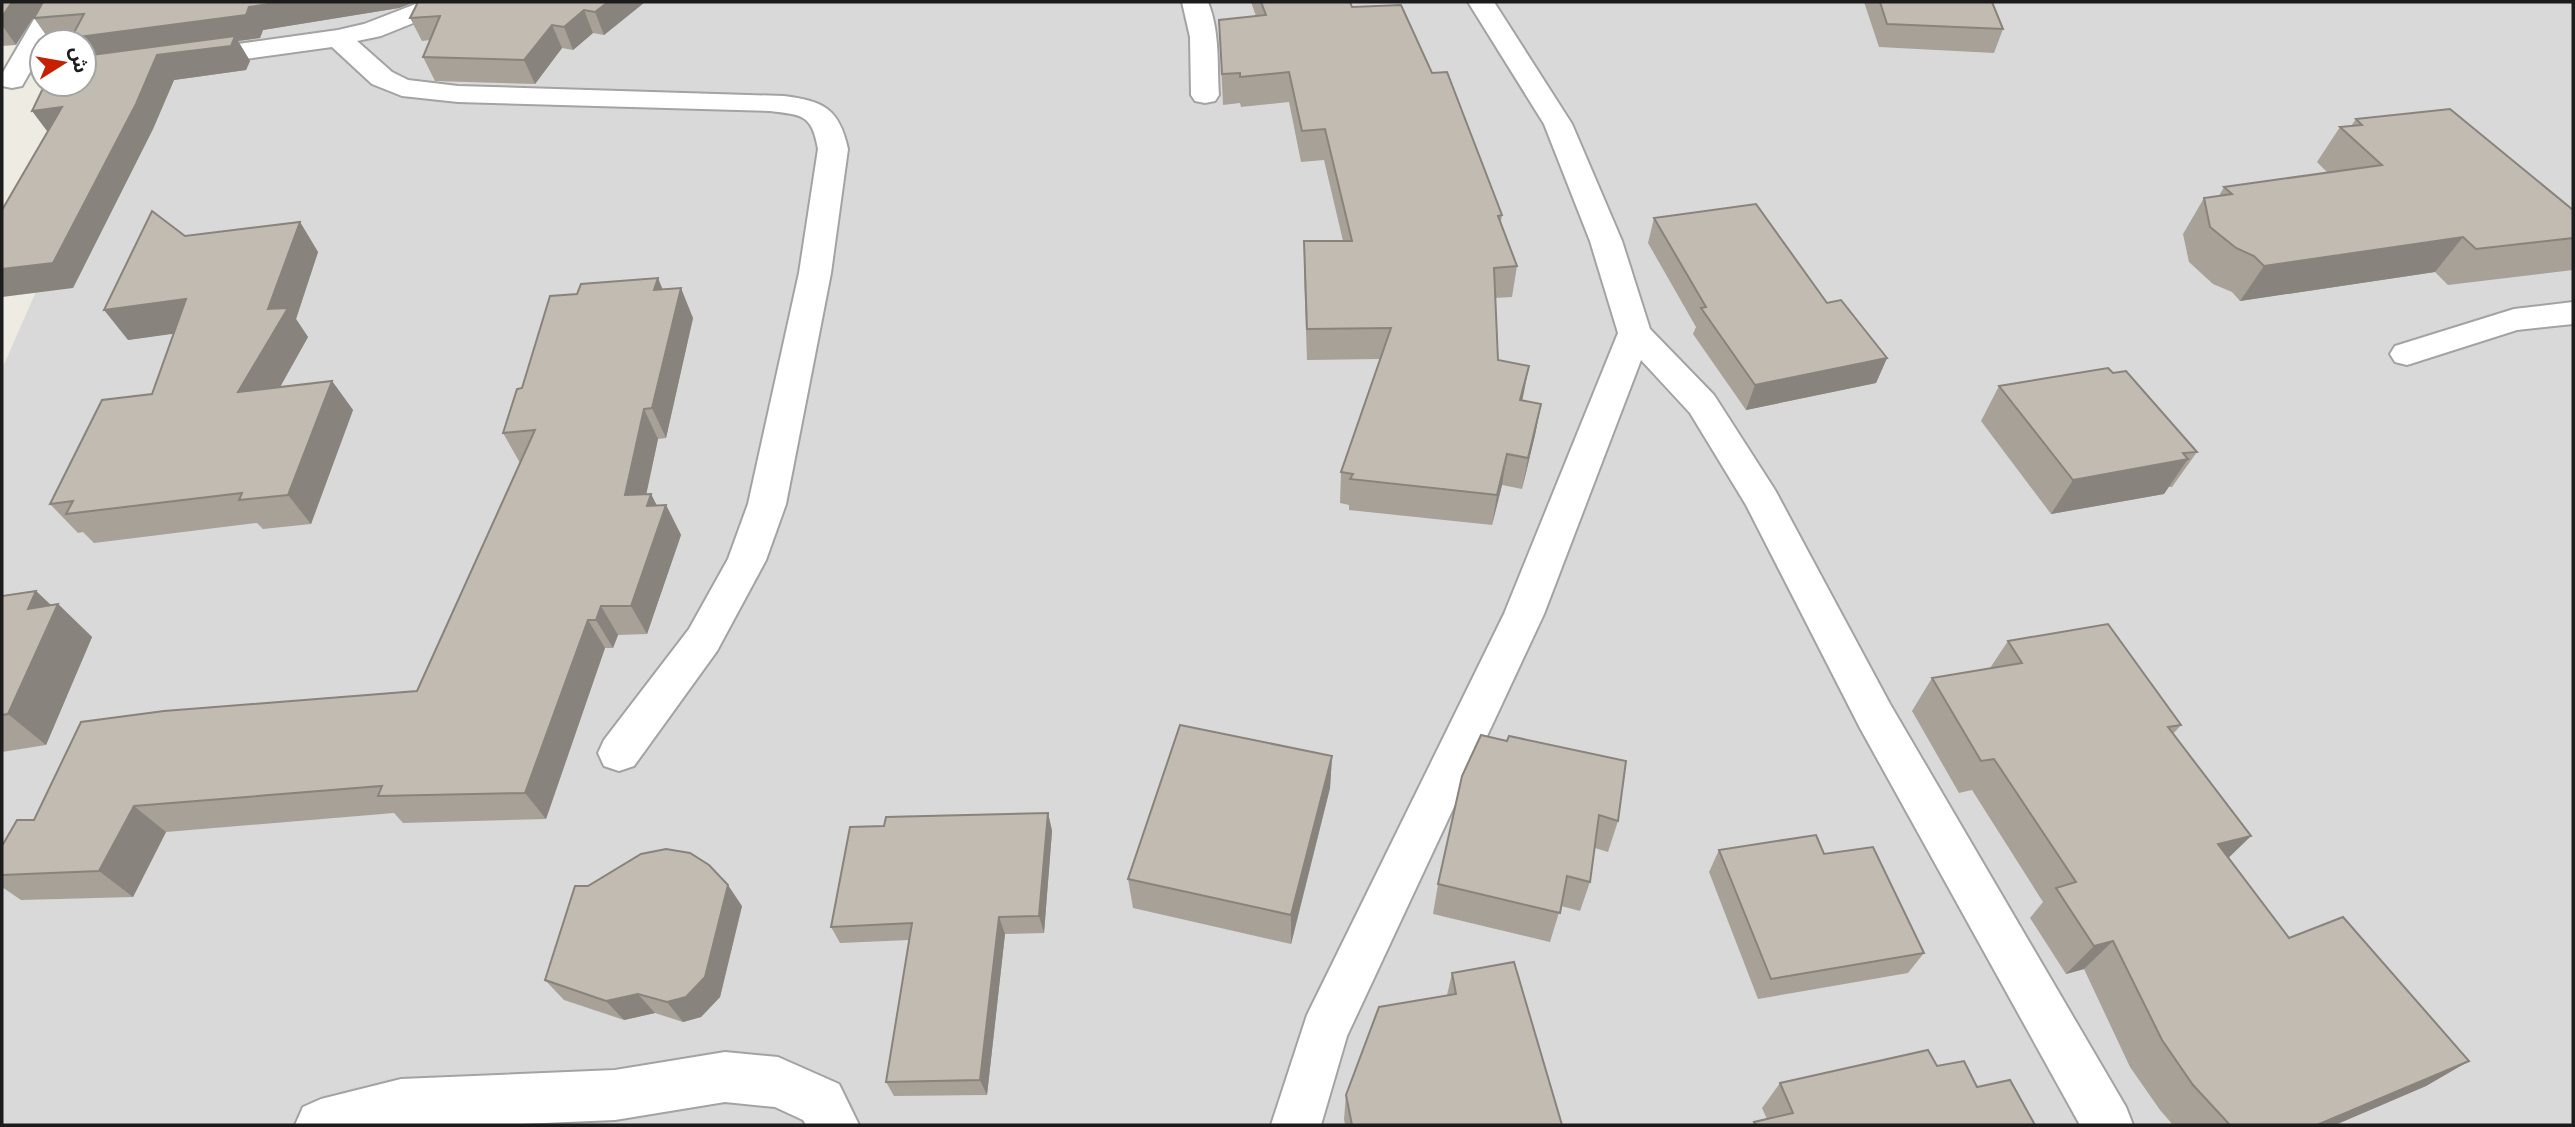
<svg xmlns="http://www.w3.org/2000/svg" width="2575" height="1127" viewBox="0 0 2575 1127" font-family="'Alegreya Sans','Noto Sans Arabic',sans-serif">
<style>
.residential{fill:#dad9d9}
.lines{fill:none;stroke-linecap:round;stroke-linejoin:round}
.minor-casing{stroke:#a3a3a3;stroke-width:4}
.minor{fill:#fff;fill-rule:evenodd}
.wall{fill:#a7a198}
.shaded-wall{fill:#88837c}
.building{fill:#c2bbb1;stroke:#88837c;stroke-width:2}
</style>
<rect width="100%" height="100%" fill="#edebe2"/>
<polygon class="residential" points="163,2 2573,2 2573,1125 2,1125 2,369"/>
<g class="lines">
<defs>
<g id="minor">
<polygon points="44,2 70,2 47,42 42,42 42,51 22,86 12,88 2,86 2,74"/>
<path d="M 421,2 L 457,2 L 453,7 L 381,36 L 357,41 L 392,72 L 408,80 L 458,86 L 784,96 C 823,101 839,108 848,149 L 831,273 L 786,504 L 766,560 L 717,651 L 634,766 L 619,771 L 604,766 L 598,753 L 604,740 L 689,629 L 728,559 L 748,504 L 799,273 L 818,149 C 812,114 802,115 770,111 L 458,102 L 402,96 L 372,84 L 332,47 L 194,66 L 184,64 L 180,58 L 184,52 L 194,50 L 338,30 L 364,24 Z"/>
<path d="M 1182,2 L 1208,2 C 1220,32 1217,63 1219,95 L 1215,101 L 1205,103 L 1195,101 L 1191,95 L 1190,37 Z"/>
<polygon points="1468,2 1494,2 1572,124 1622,241 1650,329 1714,395 1775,490 1890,704 2126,1107 2133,1125 2080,1125 1860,728 1746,505 1690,413 1641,360 1544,614 1347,1036 1321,1125 1271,1125 1307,1015 1504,614 1618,333 1590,241 1544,124"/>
<polygon points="2573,302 2573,324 2517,330 2407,365 2395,362 2390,354 2395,346 2514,309"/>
<polygon points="725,1052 778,1057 839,1084 859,1125 806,1125 803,1120 775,1107 725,1102 615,1120 498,1125 295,1125 303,1107 321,1099 401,1079 615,1070"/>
</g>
</defs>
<use href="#minor" class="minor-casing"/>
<use href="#minor" class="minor"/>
</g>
<g class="wall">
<polygon points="2,2 16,45 2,46"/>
<polygon points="43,2 415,2 399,8 263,30 260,38 238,41 250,61 246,70 174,80 153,129 73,288 84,84 84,42 74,42 72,39 50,41 34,18"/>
<polygon points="645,2 604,35 593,33 573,50 562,48 535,84 435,81 423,57 430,40 422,41 410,18"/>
<polygon points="1251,2 1350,2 1352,7 1432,73 1502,215 1501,222 1517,266 1512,297 1495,298 1498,360 1522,400 1541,404 1535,435 1522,489 1502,485 1492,525 1349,510 1349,505 1340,503 1341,472 1380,359 1307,360 1304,272 1304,241 1343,241 1324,160 1301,162 1289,102 1241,107 1240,103 1223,105 1219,20 1256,16"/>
<polygon points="1864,2 1992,2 2003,29 1994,53 1879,47"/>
<polygon points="2356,119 2573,210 2573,270 2448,285 2435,272 2240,301 2232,292 2213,284 2189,262 2183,234 2204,198 2219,196 2224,187 2328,173 2317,162 2340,127 2351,126"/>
<polygon points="1654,218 1827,303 1887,358 1876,383 1746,410 1693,334 1696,327 1648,243"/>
<polygon points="300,222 318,252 296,319 308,337 280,387 332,381 353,410 311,524 263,529 257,523 94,543 83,532 78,533 50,504 152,394 174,333 128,340 185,236"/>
<polygon points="663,289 693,318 666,438 658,439 646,494 651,494 657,506 666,505 681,535 647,634 618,635 613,648 605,648 546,819 403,823 394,813 166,832 133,897 21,900 2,887 2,846 34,820 417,691 520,463 503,433 522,388"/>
<polygon points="1999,386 2197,452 2172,487 2168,487 2164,494 2051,514 1981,421"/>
<polygon points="36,591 51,605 58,604 92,637 46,745 2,752 2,596"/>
<polygon points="2008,641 2181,725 2173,734 2251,836 2228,858 2289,938 2469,1061 2426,1086 2335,1125 2173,1125 2160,1110 2130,1067 2084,969 2066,974 2030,918 2043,902 1972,790 1959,793 1912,711 1932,678 1990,668"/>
<polygon points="1332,756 1330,788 1291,944 1133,908 1128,879"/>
<polygon points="1462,776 1618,821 1608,852 1595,848 1590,882 1580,911 1561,906 1550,942 1433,914 1438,884"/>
<polygon points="1048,813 1052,831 1044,933 1005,934 987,1095 894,1096 886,1082 909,940 840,943 831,927"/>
<polygon points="1719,850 1824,854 1924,953 1908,973 1758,999 1709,872"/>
<polygon points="742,906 720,997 701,1017 683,1022 655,1013 624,1020 564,1000 545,980"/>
<polygon points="1452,973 1562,1125 1345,1125 1344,1119 1346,1095 1447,995"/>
<polygon points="1937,1066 1977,1087 2035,1125 1752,1125 1754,1122 1767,1119 1762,1108 1780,1083"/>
</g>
<g class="shaded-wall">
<polygon points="12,2 43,2 16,45 2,25 2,17"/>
<polygon points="281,2 415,2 399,8 263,30 260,38 238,41 250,61 246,70 174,80 153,129 73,288 2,297 2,269 84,56 84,42 74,42 71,38"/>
<polygon points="608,2 645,2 604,35 595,12"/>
<polygon points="584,10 593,33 573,50 564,27"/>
<polygon points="552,25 562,48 535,84 524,60"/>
<polygon points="62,107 50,135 32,111"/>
<polygon points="300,222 318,252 296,319 308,337 261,421 238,392"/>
<polygon points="2463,237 2435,272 2240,301 2264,266"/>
<polygon points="658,278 670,307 654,290"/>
<polygon points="681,288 693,318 666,438 652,408"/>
<polygon points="186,299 208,329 128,340 104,310"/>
<polygon points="1887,358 1876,383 1746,410 1755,385"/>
<polygon points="1529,366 1523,397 1514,431 1520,400"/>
<polygon points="332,381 353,410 311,524 288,495"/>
<polygon points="1541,404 1535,435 1522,489 1528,458"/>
<polygon points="644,409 658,439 640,524 625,495"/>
<polygon points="1507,454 1502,485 1492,525 1497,495"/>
<polygon points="2188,459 2164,494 2051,514 2073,480"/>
<polygon points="651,494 662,516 666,505 681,535 647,634 631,606 647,506"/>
<polygon points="36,591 56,610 58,604 92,637 46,745 8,714 28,609"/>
<polygon points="601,606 618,635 613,648 596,620"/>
<polygon points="588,620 605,648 546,819 525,793"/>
<polygon points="1332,756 1330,788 1291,944 1291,915"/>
<polygon points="134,806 166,832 133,897 99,871"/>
<polygon points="1048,813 1052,831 1044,933 1039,916"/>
<polygon points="2251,836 2220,866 2218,844"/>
<polygon points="728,885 742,906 720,997 701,1017 683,1022 667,1002"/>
<polygon points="999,917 1005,934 987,1095 980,1080"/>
<polygon points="2113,941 2084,969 2066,974 2094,946"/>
<polygon points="638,994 655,1013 624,1020 606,1001"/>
<polygon points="2469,1061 2426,1086 2335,1125 2317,1125"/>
</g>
<g class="building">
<polygon points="2,2 12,2 2,17"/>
<polygon points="43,2 281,2 249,7 246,15 71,38 84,14 34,18"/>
<polygon points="418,2 608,2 595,12 584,10 564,27 552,25 524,60 423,57 440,16 410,18"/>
<polygon points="1261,2 1350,2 1352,7 1401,5 1432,73 1447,72 1502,215 1498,216 1517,266 1494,268 1498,360 1529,366 1520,400 1541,404 1528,458 1507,454 1497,495 1350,479 1353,474 1341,472 1391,328 1307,329 1304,241 1352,241 1325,129 1302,131 1289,72 1240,77 1240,73 1222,74 1219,20 1266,15"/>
<polygon points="1880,2 1992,2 2003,29 1887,24"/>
<polygon points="235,36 231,46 157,55 136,104 53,263 2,269 2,210 62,107 32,111 45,84 84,84 84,56"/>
<polygon points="2450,109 2573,210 2573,238 2476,249 2463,237 2264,266 2254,256 2236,248 2210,227 2204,198 2232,194 2224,187 2382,165 2340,127 2362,125 2356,119"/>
<polygon points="1756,204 1827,303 1841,300 1887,358 1755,385 1701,308 1706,307 1654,218"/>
<polygon points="152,211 185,236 300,222 268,309 288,308 238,392 332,381 288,495 239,500 242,493 66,514 73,501 50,504 102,400 152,394 186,299 104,310"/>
<polygon points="658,278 654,290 681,288 652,408 644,409 625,495 651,494 647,506 666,505 631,606 601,606 596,620 588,620 525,793 378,796 382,786 134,806 99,871 2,875 2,846 17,820 34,820 81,722 164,711 417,691 535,430 503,433 517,389 522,388 550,296 577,294 581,284"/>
<polygon points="2108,368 2113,373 2126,371 2197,452 2183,453 2188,459 2073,480 1999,386"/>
<polygon points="36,591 28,609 58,604 8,714 2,715 2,596"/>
<polygon points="2108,624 2181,725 2168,727 2251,836 2218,844 2289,938 2343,917 2469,1061 2317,1125 2230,1125 2193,1085 2162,1040 2113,941 2094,946 2056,888 2076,882 1994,759 1981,761 1932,678 2022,663 2008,641"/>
<polygon points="1180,725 1332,756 1291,915 1128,879"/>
<polygon points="1481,735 1507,741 1509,736 1626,761 1618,821 1599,815 1590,882 1567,876 1560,913 1438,884 1462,776"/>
<polygon points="1048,813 1039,916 999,917 980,1080 886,1082 912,923 831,927 850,827 884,826 886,817"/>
<polygon points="1816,835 1824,854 1873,847 1924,953 1771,979 1719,850"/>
<polygon points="666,849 690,853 709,865 728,885 705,977 686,997 667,1002 638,994 606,1001 545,980 575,886 588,886 641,854"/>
<polygon points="1514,962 1562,1125 1352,1125 1346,1095 1379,1007 1456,994 1452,973"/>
<polygon points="1928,1050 1937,1066 1964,1061 1977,1087 2010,1080 2035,1125 1756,1125 1754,1122 1793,1113 1780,1083"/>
</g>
<rect width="2575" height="1127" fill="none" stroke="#1c1c1c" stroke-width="7"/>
<g transform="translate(63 63) rotate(79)"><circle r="33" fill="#ffffff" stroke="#a4a4a4" stroke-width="2"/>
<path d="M0-5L12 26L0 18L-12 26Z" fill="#c72001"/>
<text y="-10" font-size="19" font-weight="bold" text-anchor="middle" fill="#1c1c1c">ش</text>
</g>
</svg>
